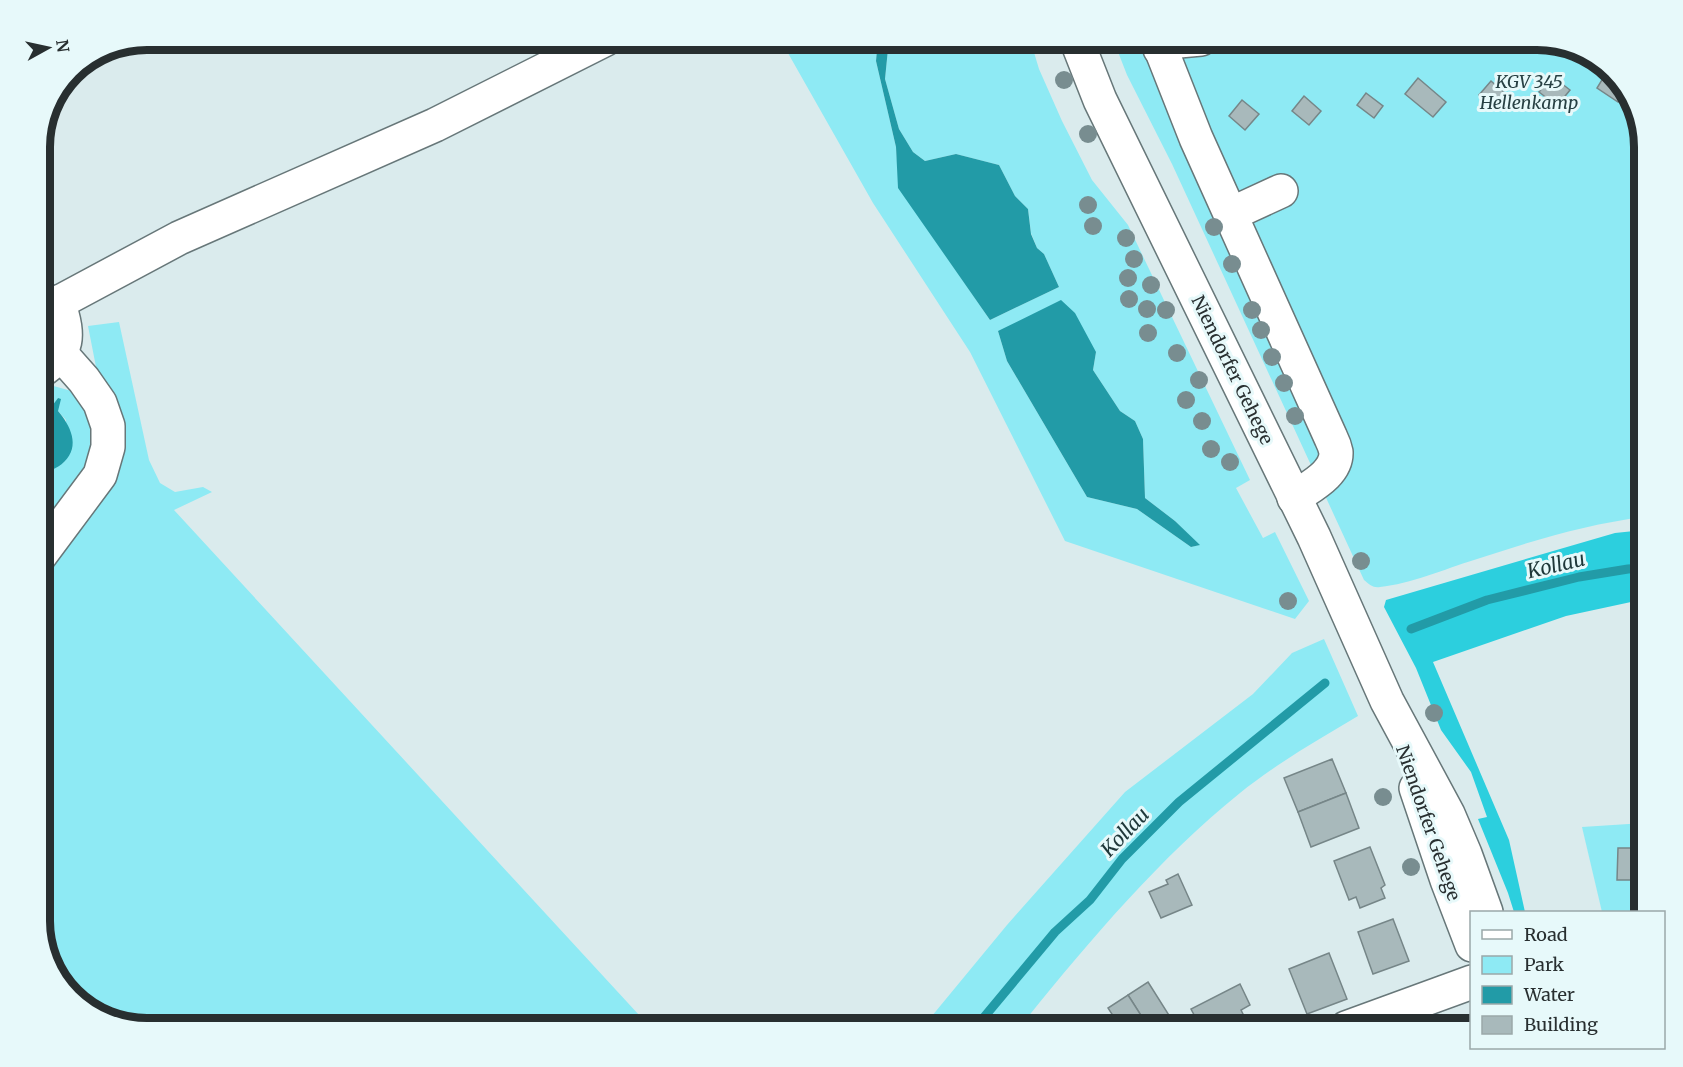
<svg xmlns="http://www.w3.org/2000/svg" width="1683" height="1067" viewBox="0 0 1683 1067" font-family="Merriweather,serif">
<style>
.green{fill:#8eeaf4;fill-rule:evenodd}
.forest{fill:#2ccfde}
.water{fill:#229ba7}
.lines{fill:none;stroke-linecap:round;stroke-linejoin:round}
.stream{stroke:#229ba7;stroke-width:9}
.building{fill:#a8b9bb;stroke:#768688;stroke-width:1.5}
.minor-casing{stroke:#677779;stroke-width:36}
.minor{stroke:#fff;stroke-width:33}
.tree{fill:#788d90}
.labels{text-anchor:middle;stroke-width:6;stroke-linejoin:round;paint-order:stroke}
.park-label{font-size:18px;font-style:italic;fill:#274043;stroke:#e7f9fa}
.street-label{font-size:18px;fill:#282f30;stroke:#e7f9fa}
.water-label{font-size:20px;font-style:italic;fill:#1f383a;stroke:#e7f9fa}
.rim{fill:none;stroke:#282f30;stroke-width:8}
</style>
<rect width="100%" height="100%" fill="#daebed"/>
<g class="green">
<path d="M 780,39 L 878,39 L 876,61 L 896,147 L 899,188 L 990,320 L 1059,287 L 1044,254 L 1037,248 L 1031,233 L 1028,209 L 1015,196 L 999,165 L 956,154 L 925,161 L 913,152 L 899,129 L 885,79 L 889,39 L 1030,39 L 1039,69 L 1062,121 L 1092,180 L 1128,225 L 1250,480 L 1236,488 L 1263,538 L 1275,532 L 1309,601 L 1295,619 L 1065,541 L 970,352 L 873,203 ZM 998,331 L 1096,352 L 1093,370 L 1120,411 L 1135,421 L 1143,439 L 1145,498 L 1175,521 L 1199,545 L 1191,547 L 1137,509 L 1087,497 L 1007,361 Z"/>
<path d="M 1113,39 L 1537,39 L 1596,57 L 1630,93 L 1644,146 L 1644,517 C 1586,524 1529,542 1474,560 C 1445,569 1410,584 1380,587 C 1373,588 1370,585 1364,580 L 1172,164 L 1127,75 Z"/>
<polygon points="119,322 149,460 160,483 175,492 203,487 212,492 174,510 651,1028 146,1028 87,1010 53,974 39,927 39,570 108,481 97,372 88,326"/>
<polygon points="50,385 75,392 99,427 91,468 39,538 39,476 64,462 66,420 58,411 58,398 52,406 39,409 39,389"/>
<path d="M 1324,639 L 1358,716 C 1319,739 1276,764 1240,793 C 1157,860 1086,945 1019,1028 L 922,1028 L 1007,925 L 1125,792 L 1253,694 L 1292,653 Z"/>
<polygon points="1644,823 1644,912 1602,912 1582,827"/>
</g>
<polygon class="forest" points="1644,530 1644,602 1631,602 1566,616 1433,662 1509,840 1525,912 1514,912 1508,893 1478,819 1487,817 1471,772 1441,730 1416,668 1384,607 1386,600 1615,533"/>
<g class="water">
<polygon points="878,39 889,39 885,79 899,129 913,152 925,161 956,154 999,165 1015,196 1028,209 1031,234 1037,248 1044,254 1059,287 990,320 898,188 896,147 876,61"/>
<polygon points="1061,300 1075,313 1096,352 1093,370 1120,411 1135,421 1143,439 1145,498 1175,521 1200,545 1191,547 1137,509 1087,497 1007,361 998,331"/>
<path d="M 58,398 L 61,399 L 58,411 C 70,425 81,446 64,462 C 58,468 47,472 39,476 L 39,409 L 52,406 Z"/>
</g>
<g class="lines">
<g class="stream">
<polyline points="1411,629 1487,600 1579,577 1628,569 1644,568"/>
<polyline points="975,1028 1055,932 1090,900 1122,859 1179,802 1325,683"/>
</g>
</g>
<g class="building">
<polygon points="1608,70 1627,90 1618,102 1597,88"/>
<polygon points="1552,76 1570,90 1557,106 1539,92"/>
<polygon points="1418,78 1446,102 1433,117 1405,94"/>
<polygon points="1491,81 1507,95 1495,109 1479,95"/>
<polygon points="1366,93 1383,106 1374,118 1357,105"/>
<polygon points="1304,96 1321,111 1309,125 1292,111"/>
<polygon points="1242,100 1259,114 1245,130 1229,116"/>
<polygon points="1332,759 1346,793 1298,812 1284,778"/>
<polygon points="1346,793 1359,828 1311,847 1298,812"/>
<polygon points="1370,847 1385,885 1381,888 1385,898 1360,908 1356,897 1349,900 1334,861"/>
<polygon points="1618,848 1639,848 1638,880 1617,880"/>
<polygon points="1178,874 1192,905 1161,918 1149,892 1168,884 1166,880"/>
<polygon points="1393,919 1409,961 1373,974 1358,932"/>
<polygon points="1329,953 1347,999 1307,1014 1289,969"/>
<polygon points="1148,982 1177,1028 1149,1028 1128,995"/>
<polygon points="1240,984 1250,1005 1241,1010 1248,1024 1241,1028 1201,1028 1191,1009"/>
<polygon points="1128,995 1149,1028 1121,1028 1108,1008"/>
</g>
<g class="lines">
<defs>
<g id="minor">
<polyline points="1076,39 1100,100 1314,537 1387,701 1448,814 1465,854 1486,912"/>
<path d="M 1157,39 L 1196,138 L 1331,438 C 1333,442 1335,447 1336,452 C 1337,474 1309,487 1294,498"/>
<polyline points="1160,49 1179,41 1201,39"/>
<polyline points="1231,214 1281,191"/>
<polyline points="39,313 179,238 435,125 606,39"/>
<path d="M 39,372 C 70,353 70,334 58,302"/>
<polyline points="39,557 100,475 108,447 108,426 100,403 84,380 61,354"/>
<polyline points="1416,788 1447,880 1472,945"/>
<polyline points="1346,1028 1472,982"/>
</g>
</defs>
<use href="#minor" class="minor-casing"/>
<use href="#minor" class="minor"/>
</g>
<g class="tree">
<circle cx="1064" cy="80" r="9"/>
<circle cx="1088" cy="134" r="9"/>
<circle cx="1088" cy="205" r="9"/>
<circle cx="1093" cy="226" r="9"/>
<circle cx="1214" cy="227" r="9"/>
<circle cx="1126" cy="238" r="9"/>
<circle cx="1134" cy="259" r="9"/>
<circle cx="1232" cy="264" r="9"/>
<circle cx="1128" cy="278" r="9"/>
<circle cx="1151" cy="285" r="9"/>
<circle cx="1129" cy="299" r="9"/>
<circle cx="1147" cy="309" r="9"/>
<circle cx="1166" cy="310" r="9"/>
<circle cx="1252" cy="310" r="9"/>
<circle cx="1261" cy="330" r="9"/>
<circle cx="1148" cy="333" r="9"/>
<circle cx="1177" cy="353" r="9"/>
<circle cx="1272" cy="357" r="9"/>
<circle cx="1199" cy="380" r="9"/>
<circle cx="1284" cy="383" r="9"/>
<circle cx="1186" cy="400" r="9"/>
<circle cx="1295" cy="416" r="9"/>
<circle cx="1202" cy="421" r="9"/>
<circle cx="1211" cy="449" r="9"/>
<circle cx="1230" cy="462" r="9"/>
<circle cx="1361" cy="561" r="9"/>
<circle cx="1288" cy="601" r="9"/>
<circle cx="1434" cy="713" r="9"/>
<circle cx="1383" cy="797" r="9"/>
<circle cx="1411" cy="867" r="9"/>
</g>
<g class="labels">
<g class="park-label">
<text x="1529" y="88">KGV 345<tspan x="1529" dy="21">Hellenkamp</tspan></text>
</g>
<g class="street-label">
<text transform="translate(1232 370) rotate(64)" y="6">Niendorfer Gehege</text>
<text transform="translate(1428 823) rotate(71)" y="6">Niendorfer Gehege</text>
</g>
<g class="water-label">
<text transform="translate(1556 565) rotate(-13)" y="7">Kollau</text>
<text transform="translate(1125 832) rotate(-46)" y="7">Kollau</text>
</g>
</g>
<path d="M0 0H1683V1067H0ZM147 50H1537A97 97 0 0 1 1634 147V921A97 97 0 0 1 1537 1018H147A97 97 0 0 1 50 921V147A97 97 0 0 1 147 50Z" fill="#e7f9fa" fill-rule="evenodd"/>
<path class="rim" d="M147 50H1537A97 97 0 0 1 1634 147V921A97 97 0 0 1 1537 1018H147A97 97 0 0 1 50 921V147A97 97 0 0 1 147 50Z"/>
<rect x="1470" y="911" width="195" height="138" fill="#e7f9fa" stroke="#9ba8a9" stroke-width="1.5"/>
<rect x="1482" y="930" width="30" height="9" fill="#ffffff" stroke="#9ba8a9" stroke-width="1.5"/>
<text x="1524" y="941" font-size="18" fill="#282f30">Road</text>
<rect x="1482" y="956" width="30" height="18" fill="#8eeaf4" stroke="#9ba8a9" stroke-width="1.5"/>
<text x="1524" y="971" font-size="18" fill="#282f30">Park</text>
<rect x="1482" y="986" width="30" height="18" fill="#229ba7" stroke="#9ba8a9" stroke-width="1.5"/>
<text x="1524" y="1001" font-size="18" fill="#282f30">Water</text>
<rect x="1482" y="1016" width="30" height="18" fill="#a8b9bb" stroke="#9ba8a9" stroke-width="1.5"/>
<text x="1524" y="1031" font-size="18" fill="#282f30">Building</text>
<g transform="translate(48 48) rotate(82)" stroke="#e7f9fa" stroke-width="4.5" paint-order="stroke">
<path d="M0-4.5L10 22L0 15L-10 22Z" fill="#282f30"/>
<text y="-9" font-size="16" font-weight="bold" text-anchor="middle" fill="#282f30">N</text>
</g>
</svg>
